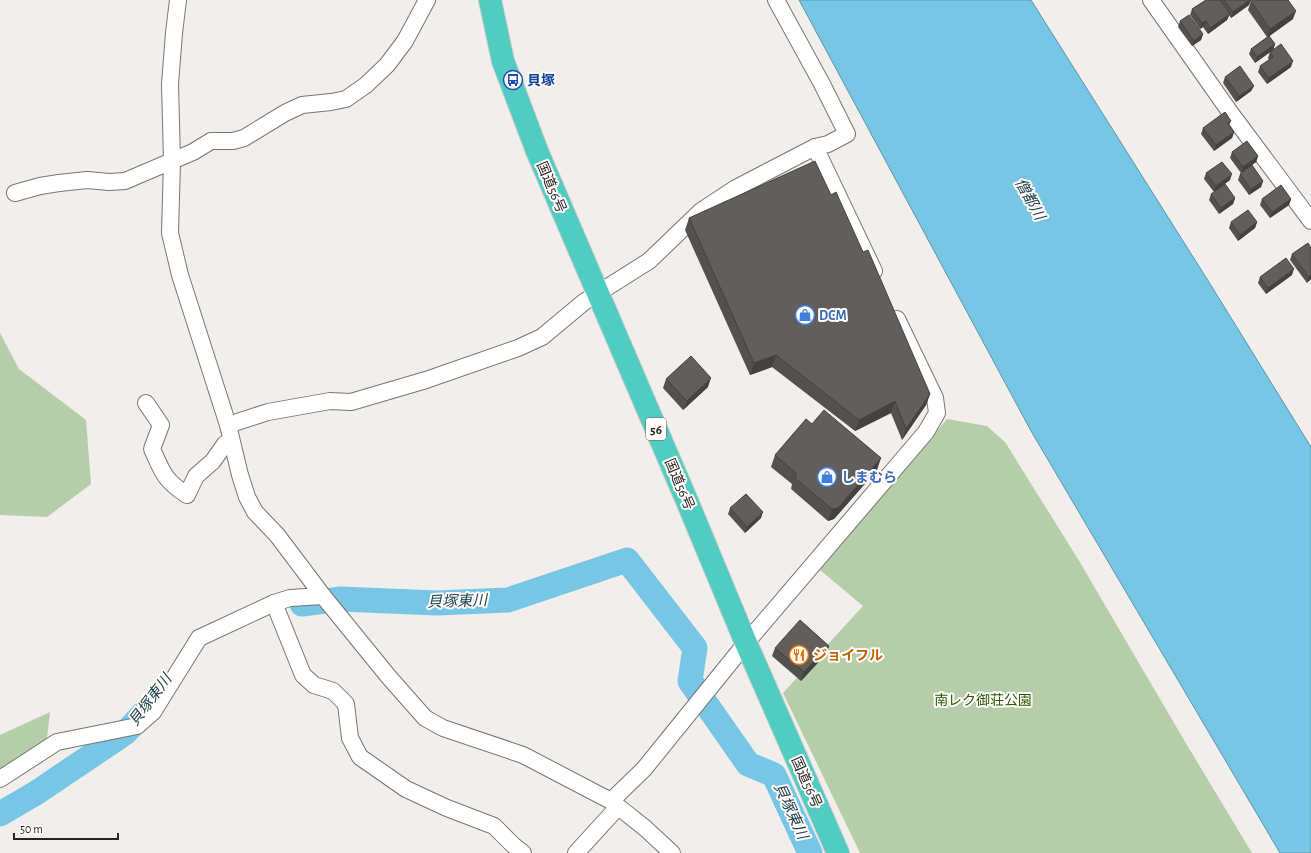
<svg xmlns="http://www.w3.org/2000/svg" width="1311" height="853" viewBox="0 0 1311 853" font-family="'Alegreya Sans','Noto Sans JP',sans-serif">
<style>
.green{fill:#b5cea9}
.water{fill:#78c6e5;stroke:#5f95ab}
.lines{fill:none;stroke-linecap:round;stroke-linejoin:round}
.river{stroke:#78c6e5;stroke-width:25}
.minor-casing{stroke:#787573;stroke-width:18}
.trunk-casing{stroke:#cbcaca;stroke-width:24}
.minor{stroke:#fff;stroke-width:16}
.trunk{stroke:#50ccc0;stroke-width:22}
.wall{fill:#53514f}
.shaded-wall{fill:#444240}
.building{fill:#615e5c;stroke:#444240}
.labels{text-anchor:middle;stroke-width:4;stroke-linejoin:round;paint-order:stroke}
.shield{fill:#fffcfa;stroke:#666564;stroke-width:1}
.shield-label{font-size:13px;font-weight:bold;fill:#252423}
.transit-label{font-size:14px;font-weight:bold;fill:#164399;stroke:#fffcfa;text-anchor:start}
.street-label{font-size:14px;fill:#252423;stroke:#fffcfa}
.shop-label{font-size:14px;font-weight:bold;fill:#366cbe;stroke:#fffcfa;text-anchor:start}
.food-label{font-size:14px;font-weight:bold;fill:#c56008;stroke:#fffcfa;text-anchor:start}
.park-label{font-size:14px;fill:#2a5803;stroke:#fffcfa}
.water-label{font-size:15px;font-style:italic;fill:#204351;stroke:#fffcfa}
</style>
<rect width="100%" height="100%" fill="#f2eeec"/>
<g class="green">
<polygon points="0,333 19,369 86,420 91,484 47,517 0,515"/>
<polygon points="947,419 987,426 1005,442 1078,559 1184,740 1252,853 860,853 783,693 863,606 820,570"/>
<polygon points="50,712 47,738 0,773 0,735"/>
</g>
<polygon class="water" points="799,0 1031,0 1207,279 1311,447 1311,853 1280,853 1031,431"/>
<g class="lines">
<g class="river">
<polyline points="302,604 341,599 437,603 508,600 627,560 695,648 690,681 748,764 774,775 810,853"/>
<polyline points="0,814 36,793 125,733 142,715"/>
</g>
<defs>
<g id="minor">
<polyline points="178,0 174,33 170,84 172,161 170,233 180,275 228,425 240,475 247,497 255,512 277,535 323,596 388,676 425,718 443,728 523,755 611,801 645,828 672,853"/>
<polyline points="1151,0 1232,115 1311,221"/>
<polyline points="815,147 874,271"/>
<polyline points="15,193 40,186 59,183 87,180 109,182 125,181 193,152 211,141 233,141 244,138 285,113 302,105 331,102 346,99 366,85 387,65 405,41 427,0"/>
<path d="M 146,403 L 161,425 L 152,449 C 163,473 164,480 187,495 L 196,476 L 213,461 L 225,444 L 231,441"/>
<polyline points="228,425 268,412 330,401 351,402 426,380 518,348 542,337 584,302 649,261 701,211 736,188 815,147 828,144 847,134 822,84 776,0"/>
<polyline points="274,603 303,675 314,685 333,691 346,704 350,738 360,757 406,789 447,808 494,826 513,845 523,853"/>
<polyline points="0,779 57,742 137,726 153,712 199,638 274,603 290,598 323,596"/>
<polyline points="611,801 644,769 746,643 926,432 937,413 935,398 897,319"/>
<polyline points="576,853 618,807"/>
</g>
<polyline id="trunk" points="490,0 503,61 537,151 687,501 746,643 838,853"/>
</defs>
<use href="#minor" class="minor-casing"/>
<use href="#trunk" class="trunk-casing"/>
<use href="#minor" class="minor"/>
<use href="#trunk" class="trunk"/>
</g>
<g class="wall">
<polygon points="1206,0 1251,0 1249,5 1231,18 1229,15 1227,20 1208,34 1203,27 1200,29 1190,15 1192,9"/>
<polygon points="1251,1 1293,19 1269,36 1275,44 1273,50 1291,67 1267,84 1258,72 1260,66 1269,60 1268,58 1270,52 1255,63 1249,54 1251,49 1267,37 1248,10"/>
<polygon points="1180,21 1203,34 1201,40 1192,46 1178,27"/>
<polygon points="1225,77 1254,86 1251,91 1236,102 1223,83"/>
<polygon points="1231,121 1229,125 1234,132 1232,138 1214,151 1201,134 1203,128"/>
<polygon points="1232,152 1258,156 1256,162 1241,173 1230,158"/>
<polygon points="1206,173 1230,180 1214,192 1204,179"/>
<polygon points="1240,174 1263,181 1261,187 1249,195 1238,180"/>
<polygon points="1211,194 1235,198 1233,204 1219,214 1209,200"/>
<polygon points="831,195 863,252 930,394 926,405 902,440 891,413 855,431 772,367 750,375 685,230 689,218"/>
<polygon points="1262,199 1291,199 1289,205 1270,218 1260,205"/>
<polygon points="1231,222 1257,222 1255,228 1238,241 1229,228"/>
<polygon points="1292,254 1311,279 1307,283 1290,260"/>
<polygon points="1292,275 1266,294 1258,283 1260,277"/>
<polygon points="666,379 708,387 683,410 663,388"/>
<polygon points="812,424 877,470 834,519 828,521 791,489 792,484 771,467 775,455"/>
<polygon points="730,508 761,518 745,533 728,514"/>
<polygon points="829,646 826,654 801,681 772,656 775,648"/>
</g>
<g class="shaded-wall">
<polygon points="1250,0 1251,0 1249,5 1231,18 1233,12"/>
<polygon points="1296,11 1293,19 1267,38 1270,29"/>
<polygon points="1230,14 1227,20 1208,34 1210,28"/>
<polygon points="1206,21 1203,27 1200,29 1202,23"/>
<polygon points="1203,34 1201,40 1192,46 1194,41"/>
<polygon points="1275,44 1273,50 1255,63 1257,57"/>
<polygon points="1293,61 1291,67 1267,84 1269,78"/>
<polygon points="1254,86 1251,91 1236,102 1239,96"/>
<polygon points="1234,132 1232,138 1214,151 1216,145"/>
<polygon points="1258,156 1256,162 1241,173 1243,167"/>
<polygon points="1232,174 1230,180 1214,192 1216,186"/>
<polygon points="1263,181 1261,187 1249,195 1251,189"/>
<polygon points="1235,198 1233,204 1219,214 1221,208"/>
<polygon points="1291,199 1289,205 1270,218 1272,212"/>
<polygon points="1257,222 1255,228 1238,241 1240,235"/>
<polygon points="1294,269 1292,275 1266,294 1268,288"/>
<polygon points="1311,275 1311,279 1307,283 1309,277"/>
<polygon points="776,355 772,367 750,375 754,363"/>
<polygon points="711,378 708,387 683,410 687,401"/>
<polygon points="930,394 926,405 902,440 906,429"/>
<polygon points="895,401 891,413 855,431 859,420"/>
<polygon points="881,458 877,470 834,519 828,521 832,509"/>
<polygon points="763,512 761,518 745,533 747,527"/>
<polygon points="829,646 826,654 801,681 804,672"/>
</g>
<g class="building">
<polygon points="1206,0 1220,0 1230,14 1210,28 1206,21 1202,23 1192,9"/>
<polygon points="1224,0 1250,0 1233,12"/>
<polygon points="1253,0 1288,0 1296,11 1270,29 1251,1"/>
<polygon points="1189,15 1203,34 1194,41 1180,21"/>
<polygon points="1269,36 1275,44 1257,57 1251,49"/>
<polygon points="1281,44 1293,61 1269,78 1260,66 1273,57 1270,52"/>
<polygon points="1240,66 1254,86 1239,96 1225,77"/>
<polygon points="1225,112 1231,121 1228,123 1234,132 1216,145 1203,128"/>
<polygon points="1247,141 1258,156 1243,167 1232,152"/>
<polygon points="815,161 831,195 836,192 863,252 868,250 930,394 906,429 895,401 859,420 776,355 754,363 689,218"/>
<polygon points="1222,162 1232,174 1216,186 1206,173"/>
<polygon points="1252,165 1263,181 1251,189 1240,174"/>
<polygon points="1225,184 1235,198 1221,208 1211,194"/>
<polygon points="1281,185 1291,199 1272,212 1262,199"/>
<polygon points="1248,210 1257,222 1240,235 1231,222"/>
<polygon points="1308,243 1311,248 1311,275 1309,277 1292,254"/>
<polygon points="1286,258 1294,269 1268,288 1260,277"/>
<polygon points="691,356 711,378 687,401 666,379"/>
<polygon points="824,410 881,458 838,508 832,509 795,478 796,473 775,455 806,419 812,424"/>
<polygon points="746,494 763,512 747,527 730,508"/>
<polygon points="800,620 829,646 804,672 775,648"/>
</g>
<defs>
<symbol id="bus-ring" viewBox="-11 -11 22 22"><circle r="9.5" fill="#fffcfa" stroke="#1a4fb4" stroke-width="1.5"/><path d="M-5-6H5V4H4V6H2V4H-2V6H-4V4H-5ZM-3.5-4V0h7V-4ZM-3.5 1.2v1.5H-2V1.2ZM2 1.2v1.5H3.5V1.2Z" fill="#1a4fb4"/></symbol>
<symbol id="shop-ring" viewBox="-11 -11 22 22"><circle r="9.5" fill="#fffcfa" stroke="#3f7fe0" stroke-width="1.5"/><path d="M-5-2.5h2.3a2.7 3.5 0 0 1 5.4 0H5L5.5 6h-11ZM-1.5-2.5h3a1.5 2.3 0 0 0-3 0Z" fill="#3f7fe0"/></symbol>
<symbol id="restaurant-ring" viewBox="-11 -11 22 22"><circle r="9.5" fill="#fffcfa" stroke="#e8710a" stroke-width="1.5"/><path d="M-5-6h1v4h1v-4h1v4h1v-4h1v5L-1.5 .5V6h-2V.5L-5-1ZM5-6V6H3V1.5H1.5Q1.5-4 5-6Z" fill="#e8710a"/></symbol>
</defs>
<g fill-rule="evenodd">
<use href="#bus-ring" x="502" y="69" width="22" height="22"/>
<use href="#shop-ring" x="794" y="304" width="22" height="22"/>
<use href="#shop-ring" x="816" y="466" width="22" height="22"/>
<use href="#restaurant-ring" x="788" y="644" width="22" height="22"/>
</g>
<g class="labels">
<rect class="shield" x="646" y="418" width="20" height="22" rx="3"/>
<g class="shield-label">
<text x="656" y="434">56</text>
</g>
<g class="transit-label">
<text x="527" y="85">貝塚</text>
</g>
<g class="street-label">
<text transform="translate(552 187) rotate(67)" y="5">国道56号</text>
<text transform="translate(680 484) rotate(67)" y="5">国道56号</text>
<text transform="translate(807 782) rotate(66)" y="5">国道56号</text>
</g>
<g class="shop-label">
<text x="819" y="320">DCM</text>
<text x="841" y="482">しまむら</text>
</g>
<g class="food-label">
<text x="813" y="660">ジョイフル</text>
</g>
<g class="park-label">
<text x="983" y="705">南レク御荘公園</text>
</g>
<g class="water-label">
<text transform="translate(1030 199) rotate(61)" y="5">僧都川</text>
<text transform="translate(457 601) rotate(-2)" y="5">貝塚東川</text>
<text transform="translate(150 700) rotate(-53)" y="5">貝塚東川</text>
<text transform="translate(791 811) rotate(65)" y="5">貝塚東川</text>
</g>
</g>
<path d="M14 833v6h104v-6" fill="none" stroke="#252423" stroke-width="2"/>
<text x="20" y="833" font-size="12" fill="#252423" stroke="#fffcfa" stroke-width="3" paint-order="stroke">50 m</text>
</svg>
